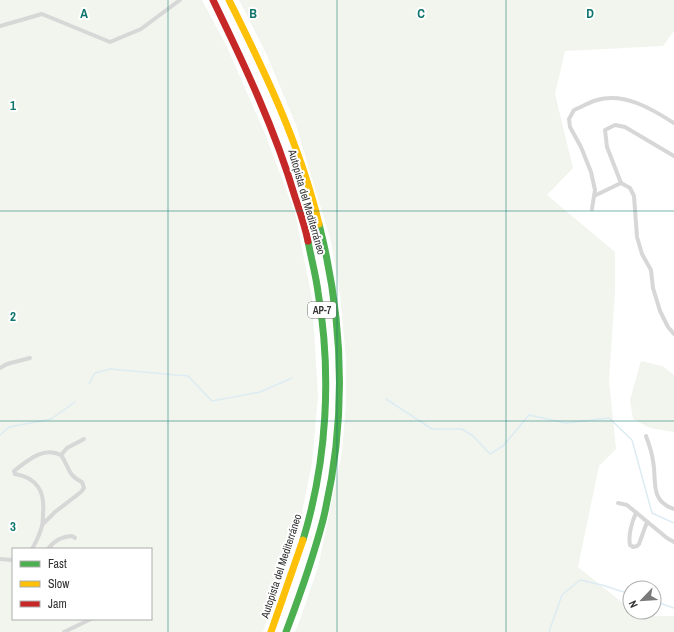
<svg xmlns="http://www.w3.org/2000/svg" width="674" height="632" viewBox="0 0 674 632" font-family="'Archivo Narrow',sans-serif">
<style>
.green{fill:#f1f5ed;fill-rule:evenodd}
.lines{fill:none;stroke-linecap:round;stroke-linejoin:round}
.stream{stroke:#ddebf3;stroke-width:1.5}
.street{stroke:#d7d7d7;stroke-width:4}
.fast{stroke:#4caf50;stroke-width:7}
.slow{stroke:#ffc107;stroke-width:7}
.jam{stroke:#c62828;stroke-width:7}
.grid{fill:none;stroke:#0f766e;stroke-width:1;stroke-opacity:0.55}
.labels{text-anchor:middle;stroke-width:4;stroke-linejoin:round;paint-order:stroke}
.shield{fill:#fff;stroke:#707070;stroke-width:1}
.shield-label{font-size:10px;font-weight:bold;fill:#333}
.street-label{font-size:11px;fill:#333;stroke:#fff}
.grid-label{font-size:13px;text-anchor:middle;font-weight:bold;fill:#0f766e;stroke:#fff;stroke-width:4;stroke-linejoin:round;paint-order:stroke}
</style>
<rect width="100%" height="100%" fill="#fff"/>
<g class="green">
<path d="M 0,0 L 202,0 L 227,47 L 265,134 L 295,213 L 312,299 L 318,396 L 312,463 L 300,522 L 263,632 L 0,632 ZM 13,549 L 151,549 L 151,619 L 13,619 Z"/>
<polygon points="239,0 674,0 674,31 663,46 565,51 555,94 573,168 547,195 615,252 615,291 609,380 616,449 599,466 578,567 630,609 630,612 634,612 638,616 674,616 674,632 295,632 301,617 318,567 342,453 346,404 346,359 340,294 331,241 313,182 296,125 266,53"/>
<polygon points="641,361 662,366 674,375 674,432 650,428 633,419 630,400"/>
</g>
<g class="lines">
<g class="stream">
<polyline points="89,384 95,373 110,369 188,376 212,401 260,392 292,378"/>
<polyline points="386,399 432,429 462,429 473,436 490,454 503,446 529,415 566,423 609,418 632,440 652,513 674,523"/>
<polyline points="0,435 9,427 51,419 75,402"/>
<polyline points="654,601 674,608"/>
<polyline points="549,632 562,595 580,580 602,585 630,594"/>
</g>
<g class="street">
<polyline points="0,26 42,14 110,42 141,29 180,0"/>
<polyline points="674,156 625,127 615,125 605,130 607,147 621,183 630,188 634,196 637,237 642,254 651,270 653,288 660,311 668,327 674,334"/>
<polyline points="594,196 621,183"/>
<path d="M 592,209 L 595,190 L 591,172 L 581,147 L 570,127 L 569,119 L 574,110 C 582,107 589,102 597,100 C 624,92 652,109 674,123"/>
<polyline points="0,368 7,364 30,358"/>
<path d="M 646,436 C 649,444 652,452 653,461 C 657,480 649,501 674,509"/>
<polyline points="61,455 67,448 84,439"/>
<polyline points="618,503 627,505 667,538 674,542"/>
<path d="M 636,513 C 632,521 628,536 630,545 L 633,547 L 637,546 L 639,544 L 647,522"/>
<path d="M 32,549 C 36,542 40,534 42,526 C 43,522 43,518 43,514 C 45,492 38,478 15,474 L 14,471 C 27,461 43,446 61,455 C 69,466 67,475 82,482 L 84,488 L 81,492 L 55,512 L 42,525"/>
<path d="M 48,549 C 55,540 61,537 72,536 L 75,538"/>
<polyline points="0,559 13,560"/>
<polyline points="64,632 91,619"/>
</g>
<g class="fast">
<path d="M 303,540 C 327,461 332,374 318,292 C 316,275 311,258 308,241"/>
<path d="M 286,632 C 300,595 313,558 323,520 C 347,421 344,322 319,224"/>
</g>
<g class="slow">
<path d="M 229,0 C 265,72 300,145 319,224"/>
<polyline points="271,632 303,540"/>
</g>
<path class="jam" d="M 213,0 C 244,64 275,129 295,197 C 300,212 305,226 308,241"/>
</g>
<path class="grid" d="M 168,0 L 168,632M 337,0 L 337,632M 506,0 L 506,632M 0,211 L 674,211M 0,421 L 674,421"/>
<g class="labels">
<rect class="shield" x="308" y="302" width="28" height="16" rx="3"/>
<g class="shield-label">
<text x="322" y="314">AP-7</text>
</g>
<g class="street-label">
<text transform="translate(307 202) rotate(74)" y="4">Autopista del Mediterráneo</text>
<text transform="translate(281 566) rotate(-72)" y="4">Autopista del Mediterráneo</text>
</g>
</g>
<g class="grid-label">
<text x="84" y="18">A</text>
<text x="253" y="18">B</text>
<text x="421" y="18">C</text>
<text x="590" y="18">D</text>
<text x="13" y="110">1</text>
<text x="13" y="321">2</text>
<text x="13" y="531">3</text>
</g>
<rect x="12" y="548" width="140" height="72" fill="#ffffff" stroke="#adadad"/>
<rect x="20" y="561" width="20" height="6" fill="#4caf50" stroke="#adadad"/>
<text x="48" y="568" font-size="12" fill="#333333">Fast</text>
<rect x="20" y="581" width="20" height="6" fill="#ffc107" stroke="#adadad"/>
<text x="48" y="588" font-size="12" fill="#333333">Slow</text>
<rect x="20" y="601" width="20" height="6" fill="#c62828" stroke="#adadad"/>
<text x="48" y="608" font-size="12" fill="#333333">Jam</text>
<g transform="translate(642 600) rotate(245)"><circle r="19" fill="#ffffff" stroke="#adadad"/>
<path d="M0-3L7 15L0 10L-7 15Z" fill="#7a7a7a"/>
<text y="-6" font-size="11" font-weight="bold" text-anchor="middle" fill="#333333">N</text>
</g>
</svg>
